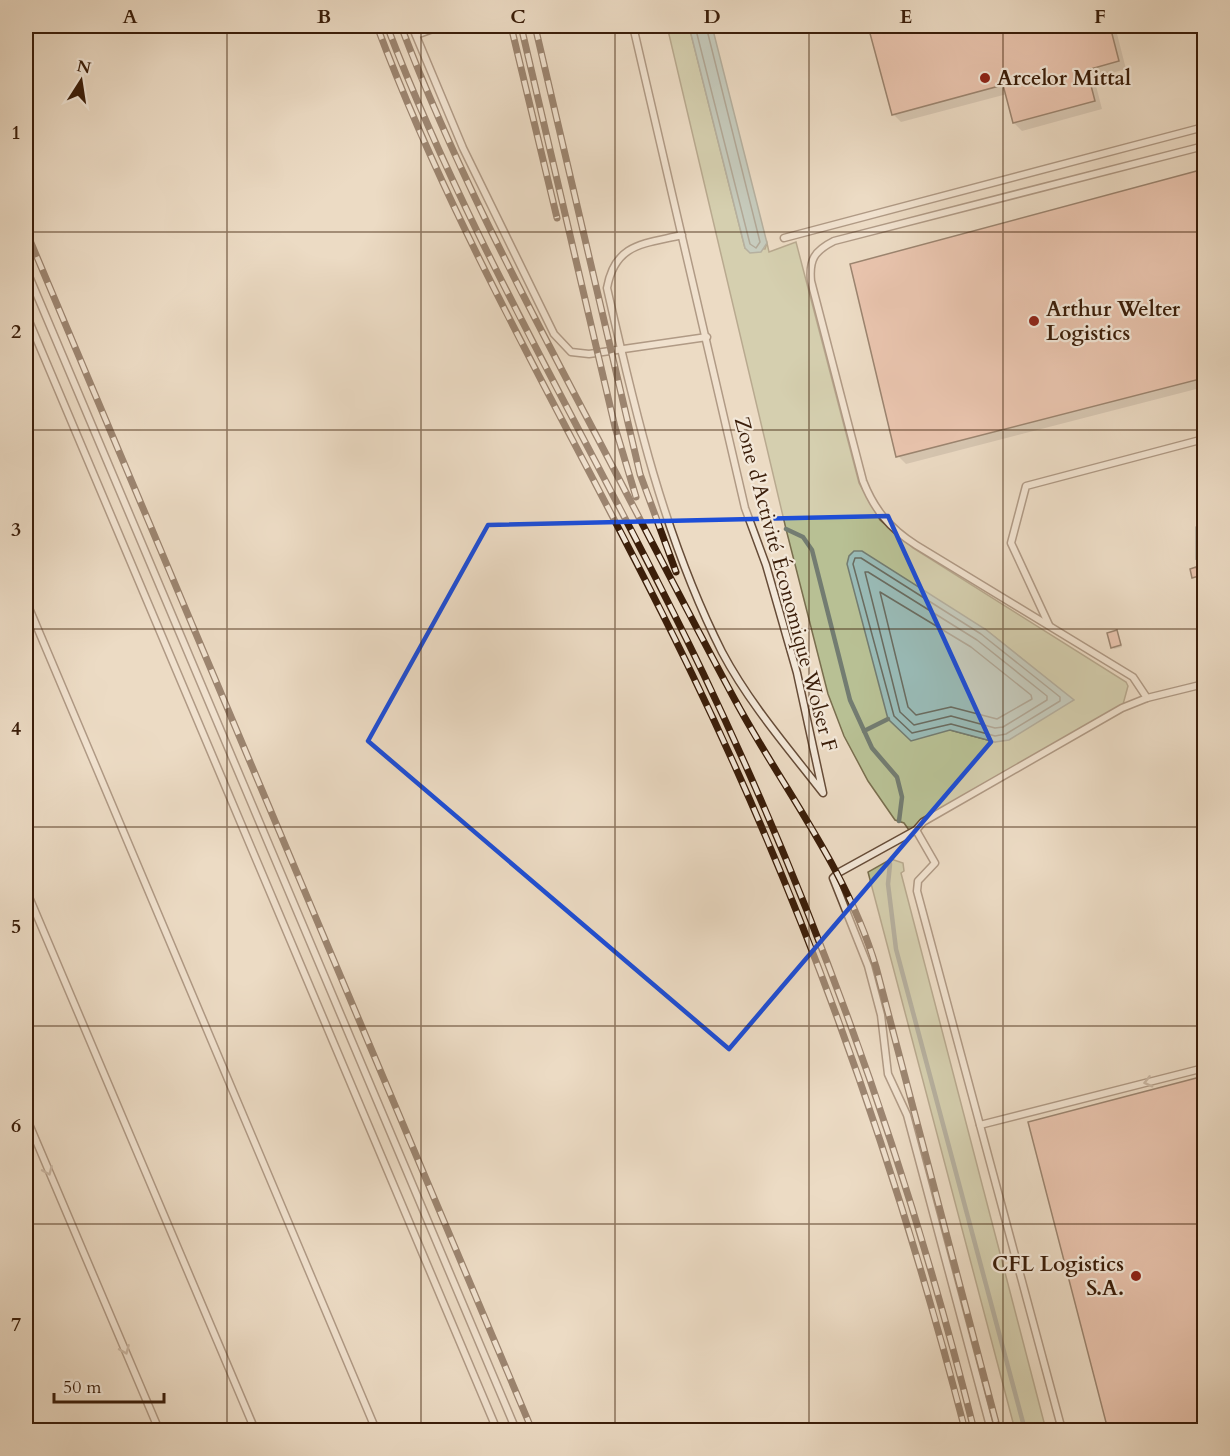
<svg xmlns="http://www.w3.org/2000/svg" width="1230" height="1456" viewBox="0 0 1230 1456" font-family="Cardo,serif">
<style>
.green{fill:#b8c094;stroke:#796e4e;stroke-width:1.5;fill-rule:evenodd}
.water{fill:#99bbb7;stroke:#737c71;stroke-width:1.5}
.shadow{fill:#0003}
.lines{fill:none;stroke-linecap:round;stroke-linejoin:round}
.shore{stroke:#6a6c60;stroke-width:1.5}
.stream{stroke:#737c71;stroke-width:4.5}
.building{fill:#e7ab94;stroke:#3a1d09;stroke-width:1.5}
.lane-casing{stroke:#664c38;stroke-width:9}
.lane{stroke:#f3e8d9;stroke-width:6}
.rail-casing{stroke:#3a1d09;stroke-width:7}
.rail{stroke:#f3e8d9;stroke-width:4.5;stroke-dasharray:14;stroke-linecap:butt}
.oneway{stroke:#a08d7b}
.marked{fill:none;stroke:#1d4ed8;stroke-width:4.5;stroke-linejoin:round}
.grid{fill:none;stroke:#3a1d09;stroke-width:1.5;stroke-opacity:0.55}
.poi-dot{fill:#8f2418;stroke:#f3e8d9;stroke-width:2}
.labels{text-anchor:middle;stroke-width:4.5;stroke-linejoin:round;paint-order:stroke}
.poi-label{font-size:21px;font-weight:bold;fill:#3a1d09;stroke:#f3e8d9;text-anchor:start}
.street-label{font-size:21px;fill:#3a1d09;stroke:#f3e8d9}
.neatline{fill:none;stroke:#3a1d09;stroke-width:2}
.grid-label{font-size:20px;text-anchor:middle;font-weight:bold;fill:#3a1d09}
</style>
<rect width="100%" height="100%" fill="#ecdbc4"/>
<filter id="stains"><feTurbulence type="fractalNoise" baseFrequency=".00333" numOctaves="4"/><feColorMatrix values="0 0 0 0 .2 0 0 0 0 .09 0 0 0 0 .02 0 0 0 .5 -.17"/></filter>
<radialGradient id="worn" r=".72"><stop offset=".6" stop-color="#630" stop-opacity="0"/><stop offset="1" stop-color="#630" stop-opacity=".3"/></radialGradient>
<g class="green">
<path d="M 667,26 L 689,26 L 745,248 L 765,249 L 767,243 L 769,252 L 796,242 L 859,483 L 880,520 L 913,548 L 1126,682 L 1128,686 L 1122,708 L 923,822 L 911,833 L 904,823 L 895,820 L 868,781 L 844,736 L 828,694 L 786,529 ZM 985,629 L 1073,700 L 995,742 L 950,730 Z"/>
<polygon points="891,859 903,863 904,871 901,873 1046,1430 1015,1430 868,872"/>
</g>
<g class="water">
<polygon points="689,26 712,26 767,243 761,252 750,253 745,248"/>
<polygon points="1204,525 1204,557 1196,559 1196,527"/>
<polygon points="854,551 862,551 985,629 1074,700 1009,740 995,742 950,730 911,741 888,719 847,564 849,556"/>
</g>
<g class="shadow">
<polygon points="870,26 1115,26 1126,69 1094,78 1102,109 1022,131 1014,123 1007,94 901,122 893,114"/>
<polygon points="1204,171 1204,387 906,464 898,456 852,265"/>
<polygon points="1117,632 1122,647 1114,649 1112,647"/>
<polygon points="1204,1078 1204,1430 1109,1430 1030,1123"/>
</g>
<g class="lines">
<g class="shore">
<polyline points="695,26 750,244 756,248 760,242 706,26"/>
<polygon points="855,558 861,558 981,634 1060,697 1060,701 1006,734 995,736 951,724 912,733 894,716 853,564"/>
<polygon points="865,572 868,572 977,640 1047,696 1047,700 1003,727 995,728 951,716 914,725 900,712"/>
<polygon points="880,592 971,647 1031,695 1032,699 997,719 951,707 916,715 908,707"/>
</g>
<g class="stream">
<polyline points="786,529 803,537 812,550 850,700 872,748 897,777 902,797 899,821"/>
<polyline points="864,731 888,719"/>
<polyline points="890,864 888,884 896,949 1025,1430"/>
</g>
</g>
<g class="building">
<polygon points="868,26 1110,26 1119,61 1087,70 1095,101 1013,123 1003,85 892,115"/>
<polygon points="1204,169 1204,378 896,457 850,264"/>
<polygon points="1196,567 1199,576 1192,578 1190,569"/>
<polygon points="1117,630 1121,645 1111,648 1107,633"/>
<polygon points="1204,1076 1204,1430 1108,1430 1028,1122"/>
</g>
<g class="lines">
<defs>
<g id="lane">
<polyline points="412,26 463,148 554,334 571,352 589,354 707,337"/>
<path d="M 633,26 L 745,508 L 766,565 L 797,673 L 823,793 C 788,748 749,703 722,652 C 664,537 635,412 607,288 C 615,243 644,244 682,235"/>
<polyline points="416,35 441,26"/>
<polyline points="784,238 1204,127"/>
<polyline points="26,269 516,1430"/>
<polyline points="26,314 497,1430"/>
<polyline points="26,601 376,1430"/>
<polyline points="1049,625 1011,543 1026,486 1204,439"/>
<path d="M 1147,698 L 1133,677 L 916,545 C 889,528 874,509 863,481 L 811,281 C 809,260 814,251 834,241 L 1204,146"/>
<polyline points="916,830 935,863 918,881 917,891 1062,1430"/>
<polyline points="26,890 255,1430"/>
<polyline points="26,1117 159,1430"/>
<polyline points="980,1125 1204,1068"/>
<polyline points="26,1422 28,1430"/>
<polyline points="991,1430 907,1115 888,1074 881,1015 868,966 833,878 838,873 916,830 923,822 1122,708 1147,698 1204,684"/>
</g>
</defs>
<use href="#lane" class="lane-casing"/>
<use href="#lane" class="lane"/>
<defs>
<g id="rail">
<path d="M 377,26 C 461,251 588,457 692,674 C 809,916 898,1170 965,1430"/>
<path d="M 387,26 C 473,251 599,456 703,673 C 819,916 909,1169 974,1430"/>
<path d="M 401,26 C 452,160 518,287 585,414 C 635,509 684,605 735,700 C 783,789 847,869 876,967 L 998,1430"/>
<polyline points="511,26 557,218"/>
<polyline points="521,26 615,427 636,497"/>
<polyline points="535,26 640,474 676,572"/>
<polyline points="26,231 532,1430"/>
</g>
</defs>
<use href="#rail" class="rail-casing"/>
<use href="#rail" class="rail"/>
</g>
<defs><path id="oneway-chevron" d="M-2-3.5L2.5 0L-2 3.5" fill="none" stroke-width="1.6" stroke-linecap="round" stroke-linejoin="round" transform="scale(1.5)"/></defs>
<g class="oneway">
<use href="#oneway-chevron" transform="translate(1148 1082) rotate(166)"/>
<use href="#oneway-chevron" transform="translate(48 1171) rotate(67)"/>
<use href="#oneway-chevron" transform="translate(125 1350) rotate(67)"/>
</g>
<path d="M0 0H1230V1456H0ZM 888,516 L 991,742 L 729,1049 L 368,741 L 488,525 Z" fill="#ecdbc4" fill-opacity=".55" fill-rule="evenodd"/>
<path class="marked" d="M 888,516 L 991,742 L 729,1049 L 368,741 L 488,525 Z"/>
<path class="grid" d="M 227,26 L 227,1430M 421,26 L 421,1430M 615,26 L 615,1430M 809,26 L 809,1430M 1003,26 L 1003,1430M 26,232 L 1204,232M 26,430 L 1204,430M 26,629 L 1204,629M 26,827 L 1204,827M 26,1026 L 1204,1026M 26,1224 L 1204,1224"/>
<g class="poi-dot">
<circle cx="985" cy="78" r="6"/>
<circle cx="1034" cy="321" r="6"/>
<circle cx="1136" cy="1276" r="6"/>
</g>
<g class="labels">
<g class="poi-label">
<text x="997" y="85">Arcelor Mittal</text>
<text x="1046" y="316">Arthur Welter<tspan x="1046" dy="24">Logistics</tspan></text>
<text x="1124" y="1271" text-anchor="end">CFL Logistics<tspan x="1124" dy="24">S.A.</tspan></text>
</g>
<g class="street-label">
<text transform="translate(786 584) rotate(75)" y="7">Zone d'Activité Économique Wolser F</text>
</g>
</g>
<rect width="1230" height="1456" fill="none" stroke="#ecdbc4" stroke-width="66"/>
<g transform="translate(81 81) rotate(12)" stroke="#f3e8d9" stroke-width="4.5" paint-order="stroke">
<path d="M0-4.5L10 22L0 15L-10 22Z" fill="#3a1d09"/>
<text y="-9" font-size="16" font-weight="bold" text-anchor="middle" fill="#3a1d09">N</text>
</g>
<path d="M54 1393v9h110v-9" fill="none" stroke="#3a1d09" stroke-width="3"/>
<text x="63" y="1393" font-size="18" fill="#3a1d09" stroke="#f3e8d9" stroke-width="4.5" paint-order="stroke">50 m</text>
<rect x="33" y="33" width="1164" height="1390" class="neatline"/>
<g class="grid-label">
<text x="130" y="23">A</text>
<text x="324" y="23">B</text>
<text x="518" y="23">C</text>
<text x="712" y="23">D</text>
<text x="906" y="23">E</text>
<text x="1100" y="23">F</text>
<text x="16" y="139">1</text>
<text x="16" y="338">2</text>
<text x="16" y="536">3</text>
<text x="16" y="735">4</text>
<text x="16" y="933">5</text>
<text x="16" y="1132">6</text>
<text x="16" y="1331">7</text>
</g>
<rect width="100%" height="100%" filter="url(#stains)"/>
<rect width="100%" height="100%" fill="url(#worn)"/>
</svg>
